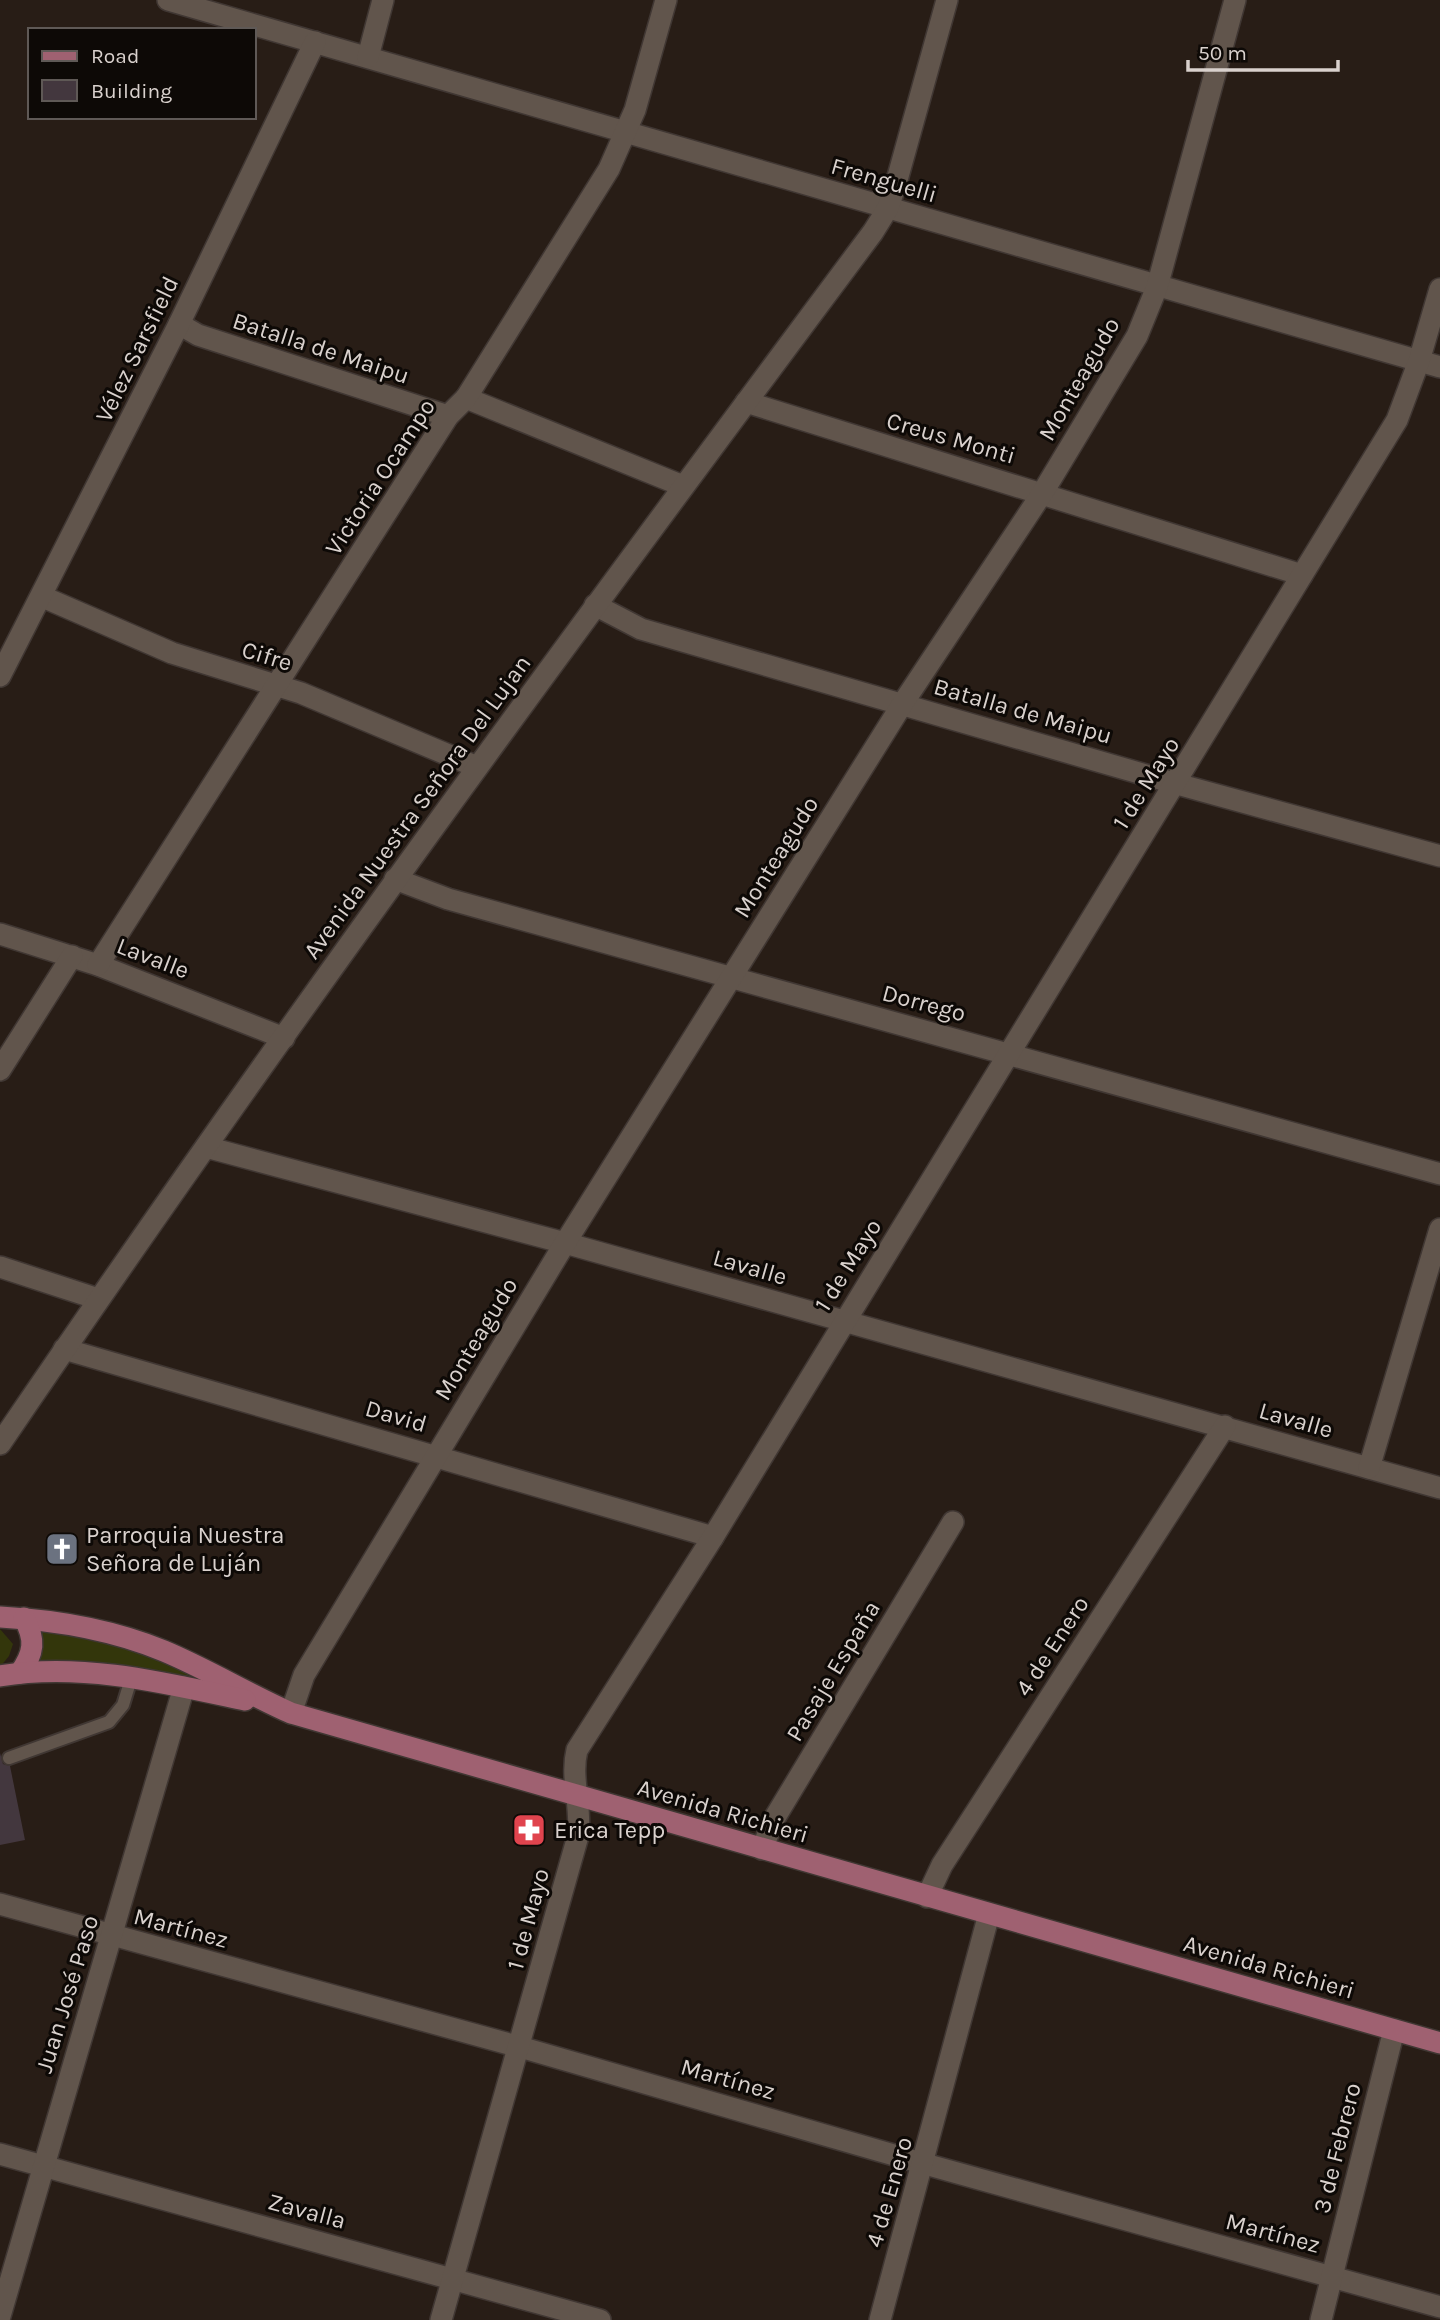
<svg xmlns="http://www.w3.org/2000/svg" width="1440" height="2320" viewBox="0 0 1440 2320" font-family="Karla,sans-serif">
<style>
.grass{fill:#33360b}
.building{fill:#43373e}
.lines{fill:none;stroke-linecap:round;stroke-linejoin:round}
.service-casing{stroke:#403733;stroke-width:16}
.minor-casing{stroke:#403733;stroke-width:24}
.tertiary-casing{stroke:#403733;stroke-width:24}
.primary-casing{stroke:#403733;stroke-width:24}
.service{stroke:#61554c;stroke-width:12}
.minor{stroke:#61554c;stroke-width:21}
.tertiary{stroke:#61554c;stroke-width:21}
.primary{stroke:#9f6171;stroke-width:21}
.labels{text-anchor:middle;stroke-width:6;stroke-linejoin:round;paint-order:stroke}
.street-label{font-size:24px;fill:#d9d1cd;stroke:#0d0906}
.poi-label{font-size:24px;fill:#d9d1cd;stroke:#0d0906;text-anchor:start}
</style>
<rect width="100%" height="100%" fill="#281d16"/>
<g class="grass">
<polygon points="0,1629 13,1644 9,1656 0,1667"/>
<polygon points="39,1630 129,1648 192,1673 189,1678 40,1662 42,1652"/>
</g>
<polygon class="building" points="0,1753 3,1764 10,1766 25,1840 0,1845"/>
<g class="lines">
<defs>
<polyline id="service" points="9,1758 109,1722 123,1705 131,1679"/>
<g id="minor">
<polyline points="168,0 1440,367"/>
<polyline points="368,57 383,0"/>
<polyline points="179,324 198,335 448,416"/>
<polyline points="466,398 683,486"/>
<polyline points="746,402 1302,575"/>
<polyline points="43,597 172,653 301,693 477,767"/>
<polyline points="595,605 641,629 1177,784 1440,856"/>
<polyline points="0,676 179,324 315,42"/>
<polyline points="395,879 448,899 1440,1174"/>
<polyline points="0,934 98,965 284,1038"/>
<polyline points="98,965 448,416 466,398 609,169 635,110 666,0"/>
<polyline points="0,1070 72,956"/>
<polyline points="206,1147 565,1243 1440,1488"/>
<polyline points="0,1267 98,1299"/>
<polyline points="64,1349 713,1537"/>
<polyline points="1369,1468 1440,1229"/>
<polyline points="291,1713 304,1675 565,1243 903,703 1043,492 1137,336 1157,287 1235,0"/>
<polyline points="762,1849 774,1819 953,1522"/>
<polyline points="927,1897 942,1865 1225,1426"/>
<polyline points="0,1904 520,2047 925,2164 1440,2307"/>
<polyline points="0,2154 600,2320"/>
<polyline points="0,2316 184,1687"/>
<path d="M 441,2320 L 578,1836 C 582,1807 570,1778 577,1750 L 713,1537 L 1397,420 L 1419,361 L 1440,289"/>
<polyline points="880,2320 989,1914"/>
<polyline points="1321,2320 1394,2030"/>
</g>
<path id="tertiary" d="M 0,1444 C 280,1032 575,631 873,232 L 888,208 L 897,180 L 947,0"/>
<g id="primary">
<path d="M 0,1617 C 55,1620 113,1630 164,1651 C 207,1669 248,1694 291,1713 L 1440,2043"/>
<path d="M 20,1673 C 34,1653 36,1640 24,1618"/>
<path d="M 0,1676 C 81,1662 166,1683 245,1700"/>
</g>
</defs>
<use href="#service" class="service-casing"/>
<use href="#minor" class="minor-casing"/>
<use href="#tertiary" class="tertiary-casing"/>
<use href="#primary" class="primary-casing"/>
<use href="#service" class="service"/>
<use href="#minor" class="minor"/>
<use href="#tertiary" class="tertiary"/>
<use href="#primary" class="primary"/>
</g>
<defs>
<symbol id="church-square" viewBox="-11 -11 22 22"><rect x="-9" y="-9" width="18" height="18" rx="4" fill="#6b7280" stroke="#0d0906"/><path d="M-1.2-6h2.4v3.5h3.3v2.4h-3.3V6h-2.4V-.1h-3.3v-2.4h3.3Z" fill="#fff"/></symbol>
<symbol id="pharmacy-square" viewBox="-11 -11 22 22"><rect x="-9" y="-9" width="18" height="18" rx="4" fill="#e0444e" stroke="#0d0906"/><path d="M-2-6h4v4h4v4h-4v4h-4v-4h-4v-4h4Z" fill="#fff"/></symbol>
</defs>
<g fill-rule="evenodd">
<use href="#church-square" x="43" y="1530" width="38" height="38"/>
<use href="#pharmacy-square" x="510" y="1811" width="38" height="38"/>
</g>
<g class="labels">
<g class="street-label">
<text transform="translate(884 180) rotate(16)" y="8">Frenguelli</text>
<text transform="translate(321 348) rotate(18)" y="8">Batalla de Maipu</text>
<text transform="translate(137 349) rotate(-64)" y="8">Vélez Sarsfield</text>
<text transform="translate(1079 379) rotate(-60)" y="8">Monteagudo</text>
<text transform="translate(951 438) rotate(16)" y="8">Creus Monti</text>
<text transform="translate(380 477) rotate(-57)" y="8">Victoria Ocampo</text>
<text transform="translate(267 656) rotate(17)" y="8">Cifre</text>
<text transform="translate(1023 711) rotate(16)" y="8">Batalla de Maipu</text>
<text transform="translate(1146 783) rotate(-58)" y="8">1 de Mayo</text>
<text transform="translate(417 807) rotate(-54)" y="8">Avenida Nuestra Señora Del Lujan</text>
<text transform="translate(776 857) rotate(-58)" y="8">Monteagudo</text>
<text transform="translate(153 958) rotate(21)" y="8">Lavalle</text>
<text transform="translate(924 1003) rotate(15)" y="8">Dorrego</text>
<text transform="translate(848 1265) rotate(-58)" y="8">1 de Mayo</text>
<text transform="translate(750 1267) rotate(16)" y="8">Lavalle</text>
<text transform="translate(476 1339) rotate(-59)" y="8">Monteagudo</text>
<text transform="translate(396 1416) rotate(16)" y="8">David</text>
<text transform="translate(1296 1420) rotate(16)" y="8">Lavalle</text>
<text transform="translate(1052 1646) rotate(-57)" y="8">4 de Enero</text>
<text transform="translate(833 1671) rotate(-59)" y="8">Pasaje España</text>
<text transform="translate(723 1811) rotate(16)" y="8">Avenida Richieri</text>
<text transform="translate(528 1919) rotate(-75)" y="8">1 de Mayo</text>
<text transform="translate(181 1928) rotate(15)" y="8">Martínez</text>
<text transform="translate(1269 1967) rotate(16)" y="8">Avenida Richieri</text>
<text transform="translate(67 1994) rotate(-73)" y="8">Juan José Paso</text>
<text transform="translate(728 2079) rotate(16)" y="8">Martínez</text>
<text transform="translate(1337 2148) rotate(-76)" y="8">3 de Febrero</text>
<text transform="translate(889 2192) rotate(-74)" y="8">4 de Enero</text>
<text transform="translate(307 2211) rotate(15)" y="8">Zavalla</text>
<text transform="translate(1273 2233) rotate(15)" y="8">Martínez</text>
</g>
<g class="poi-label">
<text x="86" y="1543">Parroquia Nuestra<tspan x="86" dy="28">Señora de Luján</tspan></text>
<text x="554" y="1838">Erica Tepp</text>
</g>
</g>
<rect x="28" y="28" width="228" height="91" fill="#0d0906" stroke="#5f5956" stroke-width="2"/>
<rect x="42" y="51" width="35" height="10" fill="#9f6171" stroke="#5f5956" stroke-width="2"/>
<text x="91" y="63" font-size="21" fill="#d9d1cd">Road</text>
<rect x="42" y="80" width="35" height="21" fill="#43373e" stroke="#5f5956" stroke-width="2"/>
<text x="91" y="98" font-size="21" fill="#d9d1cd">Building</text>
<path d="M1188 60v10h150v-10" fill="none" stroke="#d9d1cd" stroke-width="3.5"/>
<text x="1198" y="60" font-size="21" fill="#d9d1cd" stroke="#0d0906" stroke-width="5" paint-order="stroke">50 m</text>
</svg>
